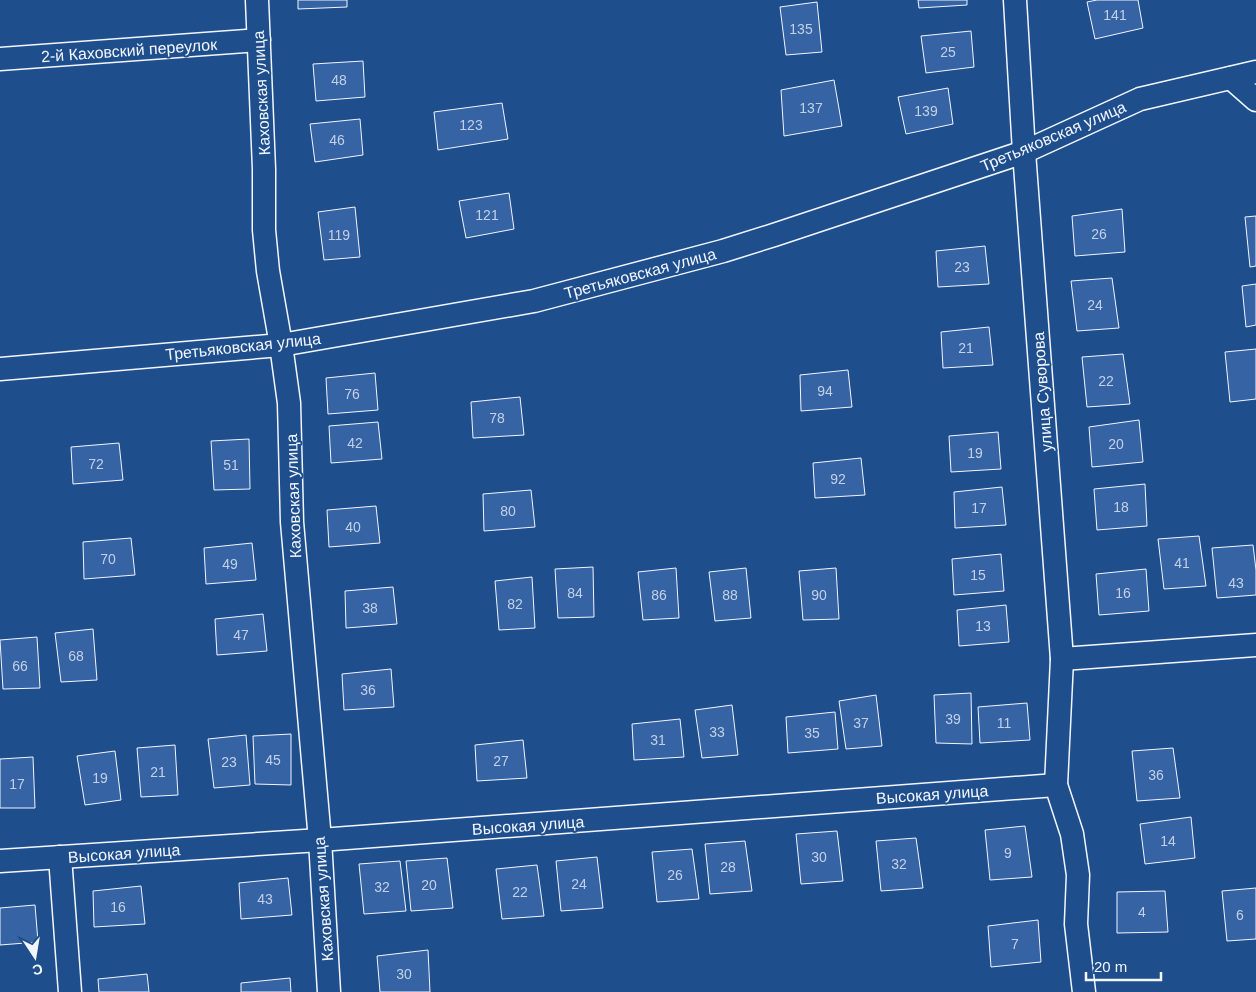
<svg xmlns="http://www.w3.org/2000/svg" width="1256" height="992" viewBox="0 0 1256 992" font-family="Helvetica,sans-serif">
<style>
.building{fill:#3563a3;stroke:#f2f6ff}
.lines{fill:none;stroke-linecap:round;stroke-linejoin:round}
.street-casing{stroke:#f2f6ff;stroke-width:25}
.street{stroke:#1f4e8c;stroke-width:22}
.labels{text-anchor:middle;stroke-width:4;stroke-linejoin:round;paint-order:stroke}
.number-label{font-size:14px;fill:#c3d1e8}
.street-label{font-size:16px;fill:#f2f6ff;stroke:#1f4e8c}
</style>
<rect width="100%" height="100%" fill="#1f4e8c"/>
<g class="building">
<polygon points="298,0 347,0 347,7 298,9"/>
<polygon points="918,0 967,0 967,5 919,8"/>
<polygon points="1097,0 1138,0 1143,28 1095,39 1087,2"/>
<polygon points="817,2 822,52 786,55 780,7"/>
<polygon points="971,31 974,67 926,73 921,36"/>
<polygon points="363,61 365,97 316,101 313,64"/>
<polygon points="834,80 842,126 784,136 781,90"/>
<polygon points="948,88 953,124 906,134 898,97"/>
<polygon points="502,103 508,139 438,150 434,112"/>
<polygon points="360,119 363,155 315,162 310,124"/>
<polygon points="509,193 514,229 466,238 459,201"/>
<polygon points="355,207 360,257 324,260 318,212"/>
<polygon points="1122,209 1125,252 1075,256 1072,216"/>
<polygon points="1256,216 1256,266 1250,267 1245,217"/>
<polygon points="985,246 989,284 938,287 936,251"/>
<polygon points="1112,278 1119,328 1077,331 1071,281"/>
<polygon points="1256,284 1256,325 1246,327 1242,286"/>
<polygon points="989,327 993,365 943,368 941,332"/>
<polygon points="1256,349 1256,399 1230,402 1225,352"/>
<polygon points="1123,354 1130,404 1087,407 1082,357"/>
<polygon points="848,370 852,407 801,411 800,375"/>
<polygon points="375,373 378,410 328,414 326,378"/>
<polygon points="520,397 524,435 473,438 471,402"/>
<polygon points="1139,420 1143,462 1092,467 1089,427"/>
<polygon points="378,422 382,459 331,463 329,426"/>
<polygon points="998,432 1001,469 951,472 949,436"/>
<polygon points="249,439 250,489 214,490 211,441"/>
<polygon points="119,443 123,480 73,484 71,447"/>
<polygon points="861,458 865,495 815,498 813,463"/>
<polygon points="1145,484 1147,526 1097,530 1094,489"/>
<polygon points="1002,487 1006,525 955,528 954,492"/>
<polygon points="531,490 535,527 484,531 483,494"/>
<polygon points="376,506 380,543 329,547 327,510"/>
<polygon points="1199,536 1206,586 1164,589 1158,539"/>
<polygon points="131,538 135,575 84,579 83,542"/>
<polygon points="252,543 256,580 206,584 204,548"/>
<polygon points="1253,545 1256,570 1256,595 1217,598 1212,548"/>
<polygon points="1001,554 1004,591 954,595 952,559"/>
<polygon points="593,567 594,617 558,618 555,569"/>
<polygon points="676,568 679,618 643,620 638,572"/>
<polygon points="746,568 751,618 715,621 709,572"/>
<polygon points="836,568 839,619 803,620 799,571"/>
<polygon points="1146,569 1149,611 1099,615 1096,574"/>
<polygon points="532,577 535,628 499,630 495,581"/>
<polygon points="393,587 397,624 346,628 345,591"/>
<polygon points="1006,605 1009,642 959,646 957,610"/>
<polygon points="263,614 267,651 217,655 215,619"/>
<polygon points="93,629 97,680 61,682 55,633"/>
<polygon points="37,637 40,688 3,689 0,640"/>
<polygon points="391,669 394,707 344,710 342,674"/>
<polygon points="971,693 972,744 936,743 934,695"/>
<polygon points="876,695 882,746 846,749 839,701"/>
<polygon points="1027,703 1030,740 980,743 978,707"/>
<polygon points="732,705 738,755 702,758 695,710"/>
<polygon points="835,712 838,749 788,753 786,717"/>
<polygon points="680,719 684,757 634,760 632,724"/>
<polygon points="291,734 291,785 255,784 253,736"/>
<polygon points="246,735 250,785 214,788 208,739"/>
<polygon points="523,740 527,778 477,781 475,745"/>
<polygon points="175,745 178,795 141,797 137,748"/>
<polygon points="1173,748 1180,798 1137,801 1132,751"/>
<polygon points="115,751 121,800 85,805 77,756"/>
<polygon points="33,757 35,808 0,808 0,759"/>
<polygon points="1191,817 1195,858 1145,864 1140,824"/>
<polygon points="1025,826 1032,877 990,880 985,830"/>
<polygon points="837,831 843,881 801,884 796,834"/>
<polygon points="916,838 923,888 881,891 876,841"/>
<polygon points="745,841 752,891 710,894 705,844"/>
<polygon points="692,849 699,899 657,902 652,852"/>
<polygon points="597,857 603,908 561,911 556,861"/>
<polygon points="447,858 453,908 411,911 406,861"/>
<polygon points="400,861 406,911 364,914 359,864"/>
<polygon points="537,865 544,916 502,919 496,869"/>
<polygon points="288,878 292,915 241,919 239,883"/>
<polygon points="141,886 145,924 94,927 93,891"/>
<polygon points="1256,888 1256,939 1227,941 1222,891"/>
<polygon points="1165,891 1168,932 1117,933 1117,892"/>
<polygon points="35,905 38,942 0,945 0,908"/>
<polygon points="1038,920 1041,962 991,967 988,926"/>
<polygon points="428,950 430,992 380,992 377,956"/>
<polygon points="147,974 149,992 99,992 98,979"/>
<polygon points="290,978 291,992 241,992 241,983"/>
</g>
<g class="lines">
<defs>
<g id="street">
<polyline points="257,0 264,169 264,230 268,271 281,345 289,403 292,522 320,840 329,992"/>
<polyline points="1015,0 1024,152 1062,659 1056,785 1072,834 1078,875 1076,924 1084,992"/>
<polyline points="0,59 259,40"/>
<polyline points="1231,78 1256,100"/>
<polyline points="0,369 281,345 534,301 723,251 774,235 1024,152 1140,99 1256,72"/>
<polyline points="1062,659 1256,645"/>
<polyline points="60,857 70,992"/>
<polyline points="0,861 320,840 1056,785"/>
</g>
</defs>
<use href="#street" class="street-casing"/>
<use href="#street" class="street"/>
</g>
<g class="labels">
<g class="number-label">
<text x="1115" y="20">141</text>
<text x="801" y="34">135</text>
<text x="948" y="57">25</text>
<text x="339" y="85">48</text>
<text x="811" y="113">137</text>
<text x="926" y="116">139</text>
<text x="471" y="130">123</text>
<text x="337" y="145">46</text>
<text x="487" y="220">121</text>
<text x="1099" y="239">26</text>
<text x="339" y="240">119</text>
<text x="962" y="272">23</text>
<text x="1095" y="310">24</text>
<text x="966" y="353">21</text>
<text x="1106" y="386">22</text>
<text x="825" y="396">94</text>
<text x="352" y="399">76</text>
<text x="497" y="423">78</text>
<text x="355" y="448">42</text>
<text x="1116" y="449">20</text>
<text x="975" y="458">19</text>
<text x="96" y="469">72</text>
<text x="231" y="470">51</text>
<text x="838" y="484">92</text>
<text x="1121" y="512">18</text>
<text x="979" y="513">17</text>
<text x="508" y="516">80</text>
<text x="353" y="532">40</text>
<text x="108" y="564">70</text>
<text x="1182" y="568">41</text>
<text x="230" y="569">49</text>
<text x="978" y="580">15</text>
<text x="1236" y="588">43</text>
<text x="575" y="598">84</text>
<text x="1123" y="598">16</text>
<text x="659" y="600">86</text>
<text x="730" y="600">88</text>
<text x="819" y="600">90</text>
<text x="515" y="609">82</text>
<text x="370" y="613">38</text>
<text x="983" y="631">13</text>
<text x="241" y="640">47</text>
<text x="76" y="661">68</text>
<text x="20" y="671">66</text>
<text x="368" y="695">36</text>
<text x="953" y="724">39</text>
<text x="861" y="728">37</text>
<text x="1004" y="728">11</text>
<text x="717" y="737">33</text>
<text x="812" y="738">35</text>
<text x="658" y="745">31</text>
<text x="273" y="765">45</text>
<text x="501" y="766">27</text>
<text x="229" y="767">23</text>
<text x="158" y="777">21</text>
<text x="1156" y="780">36</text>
<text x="100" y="783">19</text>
<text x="17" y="789">17</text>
<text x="1168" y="846">14</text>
<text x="1008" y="858">9</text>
<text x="819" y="862">30</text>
<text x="899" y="869">32</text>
<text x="728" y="872">28</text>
<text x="675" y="880">26</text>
<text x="579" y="889">24</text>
<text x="429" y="890">20</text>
<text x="382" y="892">32</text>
<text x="520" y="897">22</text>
<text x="265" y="904">43</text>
<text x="118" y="912">16</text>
<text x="1142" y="917">4</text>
<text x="1240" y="920">6</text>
<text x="1015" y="949">7</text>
<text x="404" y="979">30</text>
</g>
<g class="street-label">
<text transform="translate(129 50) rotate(-4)" y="6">2-й Каховский переулок</text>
<text transform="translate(261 93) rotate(-93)" y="6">Каховская улица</text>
<text transform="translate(1053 136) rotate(-23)" y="6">Третьяковская улица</text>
<text transform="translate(640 273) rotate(-15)" y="6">Третьяковская улица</text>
<text transform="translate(243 346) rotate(-6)" y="6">Третьяковская улица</text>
<text transform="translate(1042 392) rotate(-94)" y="6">улица Суворова</text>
<text transform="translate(293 496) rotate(-92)" y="6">Каховская улица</text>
<text transform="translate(932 794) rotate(-4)" y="6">Высокая улица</text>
<text transform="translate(528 825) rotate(-4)" y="6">Высокая улица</text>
<text transform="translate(124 853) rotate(-4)" y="6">Высокая улица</text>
<text transform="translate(323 899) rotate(-94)" y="6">Каховская улица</text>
</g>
</g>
<g transform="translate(35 957) rotate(168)" stroke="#1f4e8c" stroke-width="4" paint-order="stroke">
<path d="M0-4L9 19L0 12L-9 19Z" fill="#f2f6ff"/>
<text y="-8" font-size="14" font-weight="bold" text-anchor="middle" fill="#f2f6ff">С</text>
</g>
<path d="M1086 972v8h75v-8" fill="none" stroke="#f2f6ff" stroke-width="2.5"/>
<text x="1094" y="972" font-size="15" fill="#f2f6ff" stroke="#1f4e8c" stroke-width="4" paint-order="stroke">20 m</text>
</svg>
